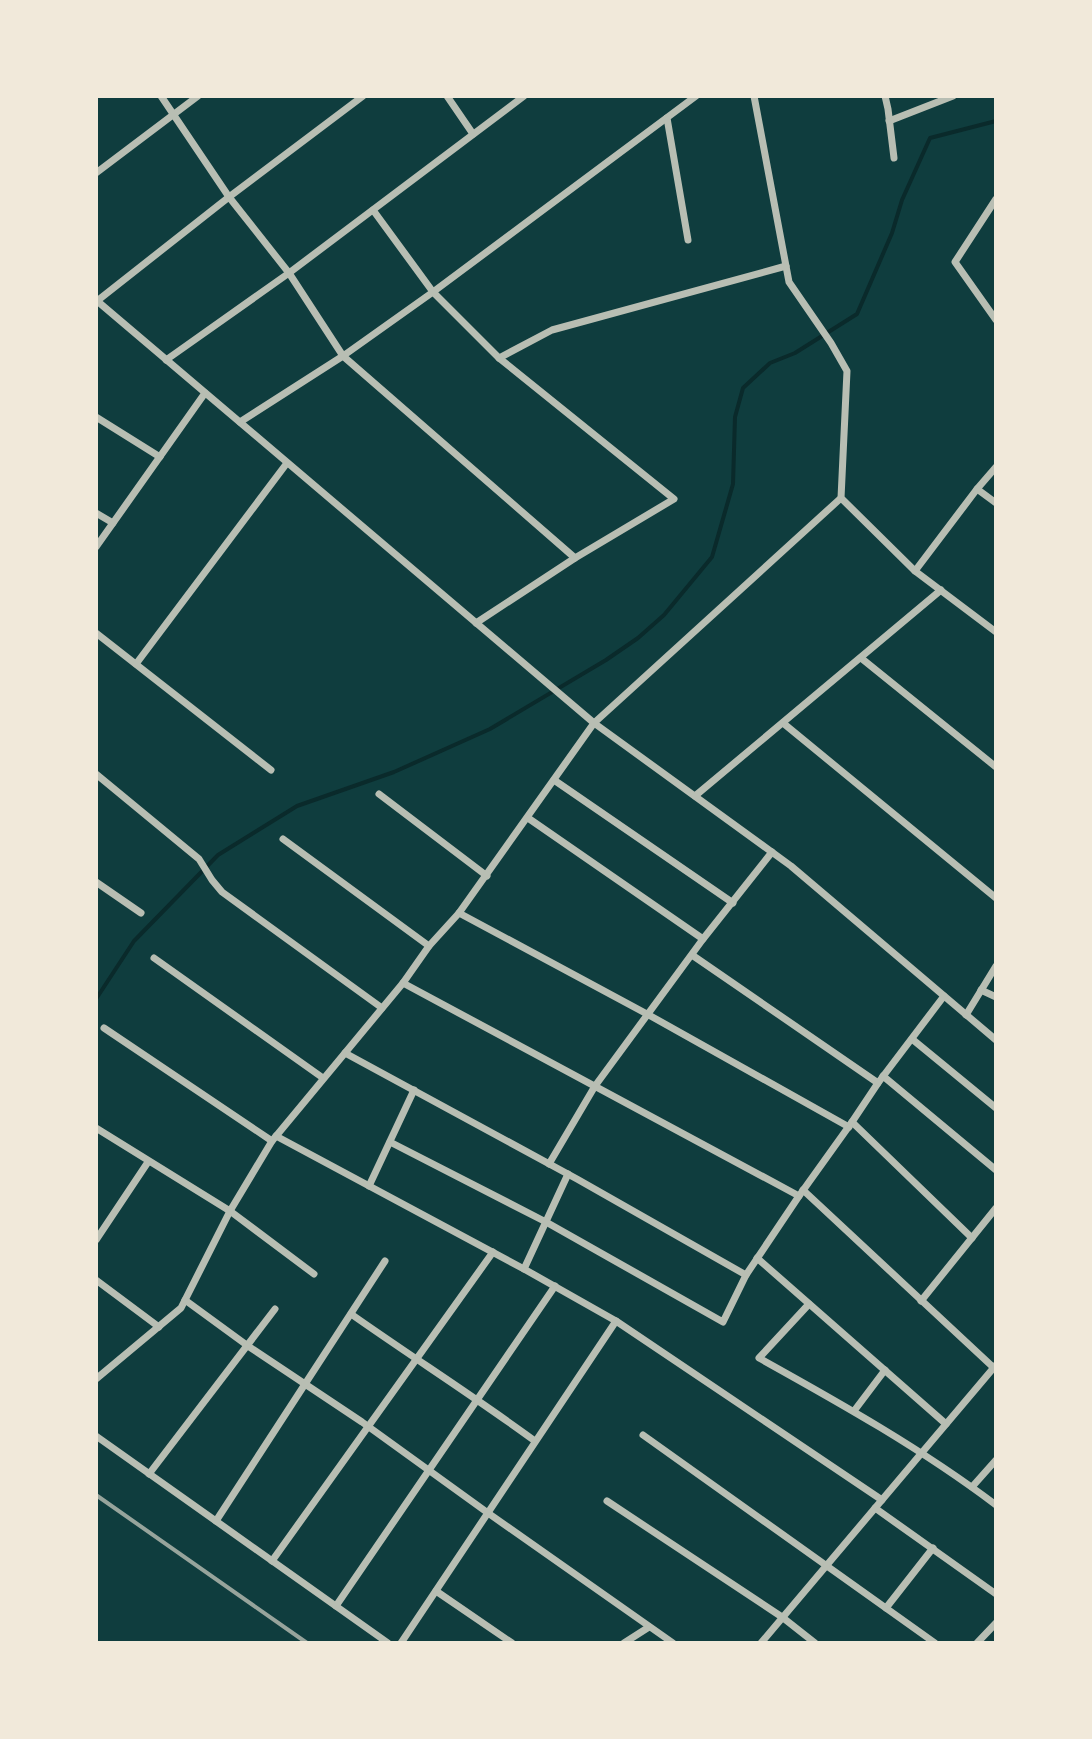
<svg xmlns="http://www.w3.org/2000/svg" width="1092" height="1739" viewBox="0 0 1092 1739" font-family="Manrope,sans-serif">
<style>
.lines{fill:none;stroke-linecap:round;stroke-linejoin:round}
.stream{stroke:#0a2a2b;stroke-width:4}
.minor{stroke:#b8beb3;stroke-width:7}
.rail{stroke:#97a49c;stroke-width:4}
</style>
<rect width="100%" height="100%" fill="#0f3d3e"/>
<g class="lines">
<polyline class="stream" points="96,999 134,941 218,855 297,806 394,772 490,729 606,660 638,638 664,615 712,557 733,484 735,417 743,388 770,363 795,353 857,314 892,233 902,200 930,138 996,121"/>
<g class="minor">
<polyline points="161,96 229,197 289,273 343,356 575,558"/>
<polyline points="447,96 473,134"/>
<polyline points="754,96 789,282 831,343 847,371 841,498 915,571 996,632"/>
<polyline points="885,96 888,109 894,158"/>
<polyline points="667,118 688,240"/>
<polyline points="889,121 953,96"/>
<polyline points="96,173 198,96"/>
<polyline points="996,199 955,262 996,320"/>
<polyline points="373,210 433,292 499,358 674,499 575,558 476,623"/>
<polyline points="96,300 594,723 791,866 996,1040"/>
<polyline points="97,301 229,197 363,96"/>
<polyline points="499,358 552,330 786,266"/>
<polyline points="166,360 289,273 524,96"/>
<polyline points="96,417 160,457"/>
<polyline points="240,422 343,356 433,292 696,96"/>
<polyline points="977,489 996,503"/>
<polyline points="96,513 113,523"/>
<polyline points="96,547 205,393"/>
<polyline points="915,571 977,489 996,467"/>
<polyline points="96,633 271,770"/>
<polyline points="861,658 996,767"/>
<polyline points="136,664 287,463"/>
<polyline points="783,723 996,898"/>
<polyline points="96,774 199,859 212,880 222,892 382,1008"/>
<polyline points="554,780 733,903"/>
<polyline points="379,794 487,876"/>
<polyline points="695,796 941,590"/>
<polyline points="528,818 703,939"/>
<polyline points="283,839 429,946"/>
<polyline points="96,882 141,913"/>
<polyline points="459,913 647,1014 849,1127"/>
<polyline points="692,955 878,1083"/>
<polyline points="154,958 323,1078"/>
<polyline points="403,983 799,1196"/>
<polyline points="981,990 996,997"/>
<polyline points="966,1015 996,966"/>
<polyline points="104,1028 272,1141"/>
<polyline points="912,1039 996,1108"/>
<polyline points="345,1053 577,1179 746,1275"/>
<polyline points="883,1076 996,1170"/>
<polyline points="852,1122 972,1238"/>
<polyline points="96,1128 230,1211 314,1274"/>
<polyline points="276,1136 524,1269 616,1321 882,1500"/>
<polyline points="390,1142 546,1222 723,1322 746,1275 799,1196 852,1122 878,1083 944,996"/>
<polyline points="549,1164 595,1086 703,939 772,852"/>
<polyline points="369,1186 414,1090"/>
<polyline points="803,1190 994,1368"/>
<polyline points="96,1240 148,1162"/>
<polyline points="757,1258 946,1424"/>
<polyline points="524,1269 568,1174"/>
<polyline points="96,1280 159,1327"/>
<polyline points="185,1300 248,1346 362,1422 488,1513 673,1643"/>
<polyline points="921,1301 996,1208"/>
<path d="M 809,1304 L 759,1358 C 840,1403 922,1449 996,1505"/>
<path d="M 351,1314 C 412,1357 475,1397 535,1441"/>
<polyline points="96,1379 181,1308 230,1211 272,1141 403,983 429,946 459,913 594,723 841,498"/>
<polyline points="854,1411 885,1370"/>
<polyline points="643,1435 935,1643"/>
<polyline points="96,1436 388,1643"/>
<polyline points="149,1474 275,1309"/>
<polyline points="972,1487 996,1460"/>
<polyline points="607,1501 782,1617 815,1643"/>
<polyline points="875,1508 996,1594"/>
<polyline points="216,1521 385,1261"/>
<polyline points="272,1561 493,1252"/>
<polyline points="436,1591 512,1643"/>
<polyline points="336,1606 555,1286"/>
<polyline points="886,1608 933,1548"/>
<polyline points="401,1643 616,1321"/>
<polyline points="624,1643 649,1627"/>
<polyline points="761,1643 996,1365"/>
<polyline points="977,1643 996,1623"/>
</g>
<polyline class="rail" points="96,1495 307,1643"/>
</g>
<rect width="1092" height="1739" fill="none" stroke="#f1e9da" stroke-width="196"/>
</svg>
